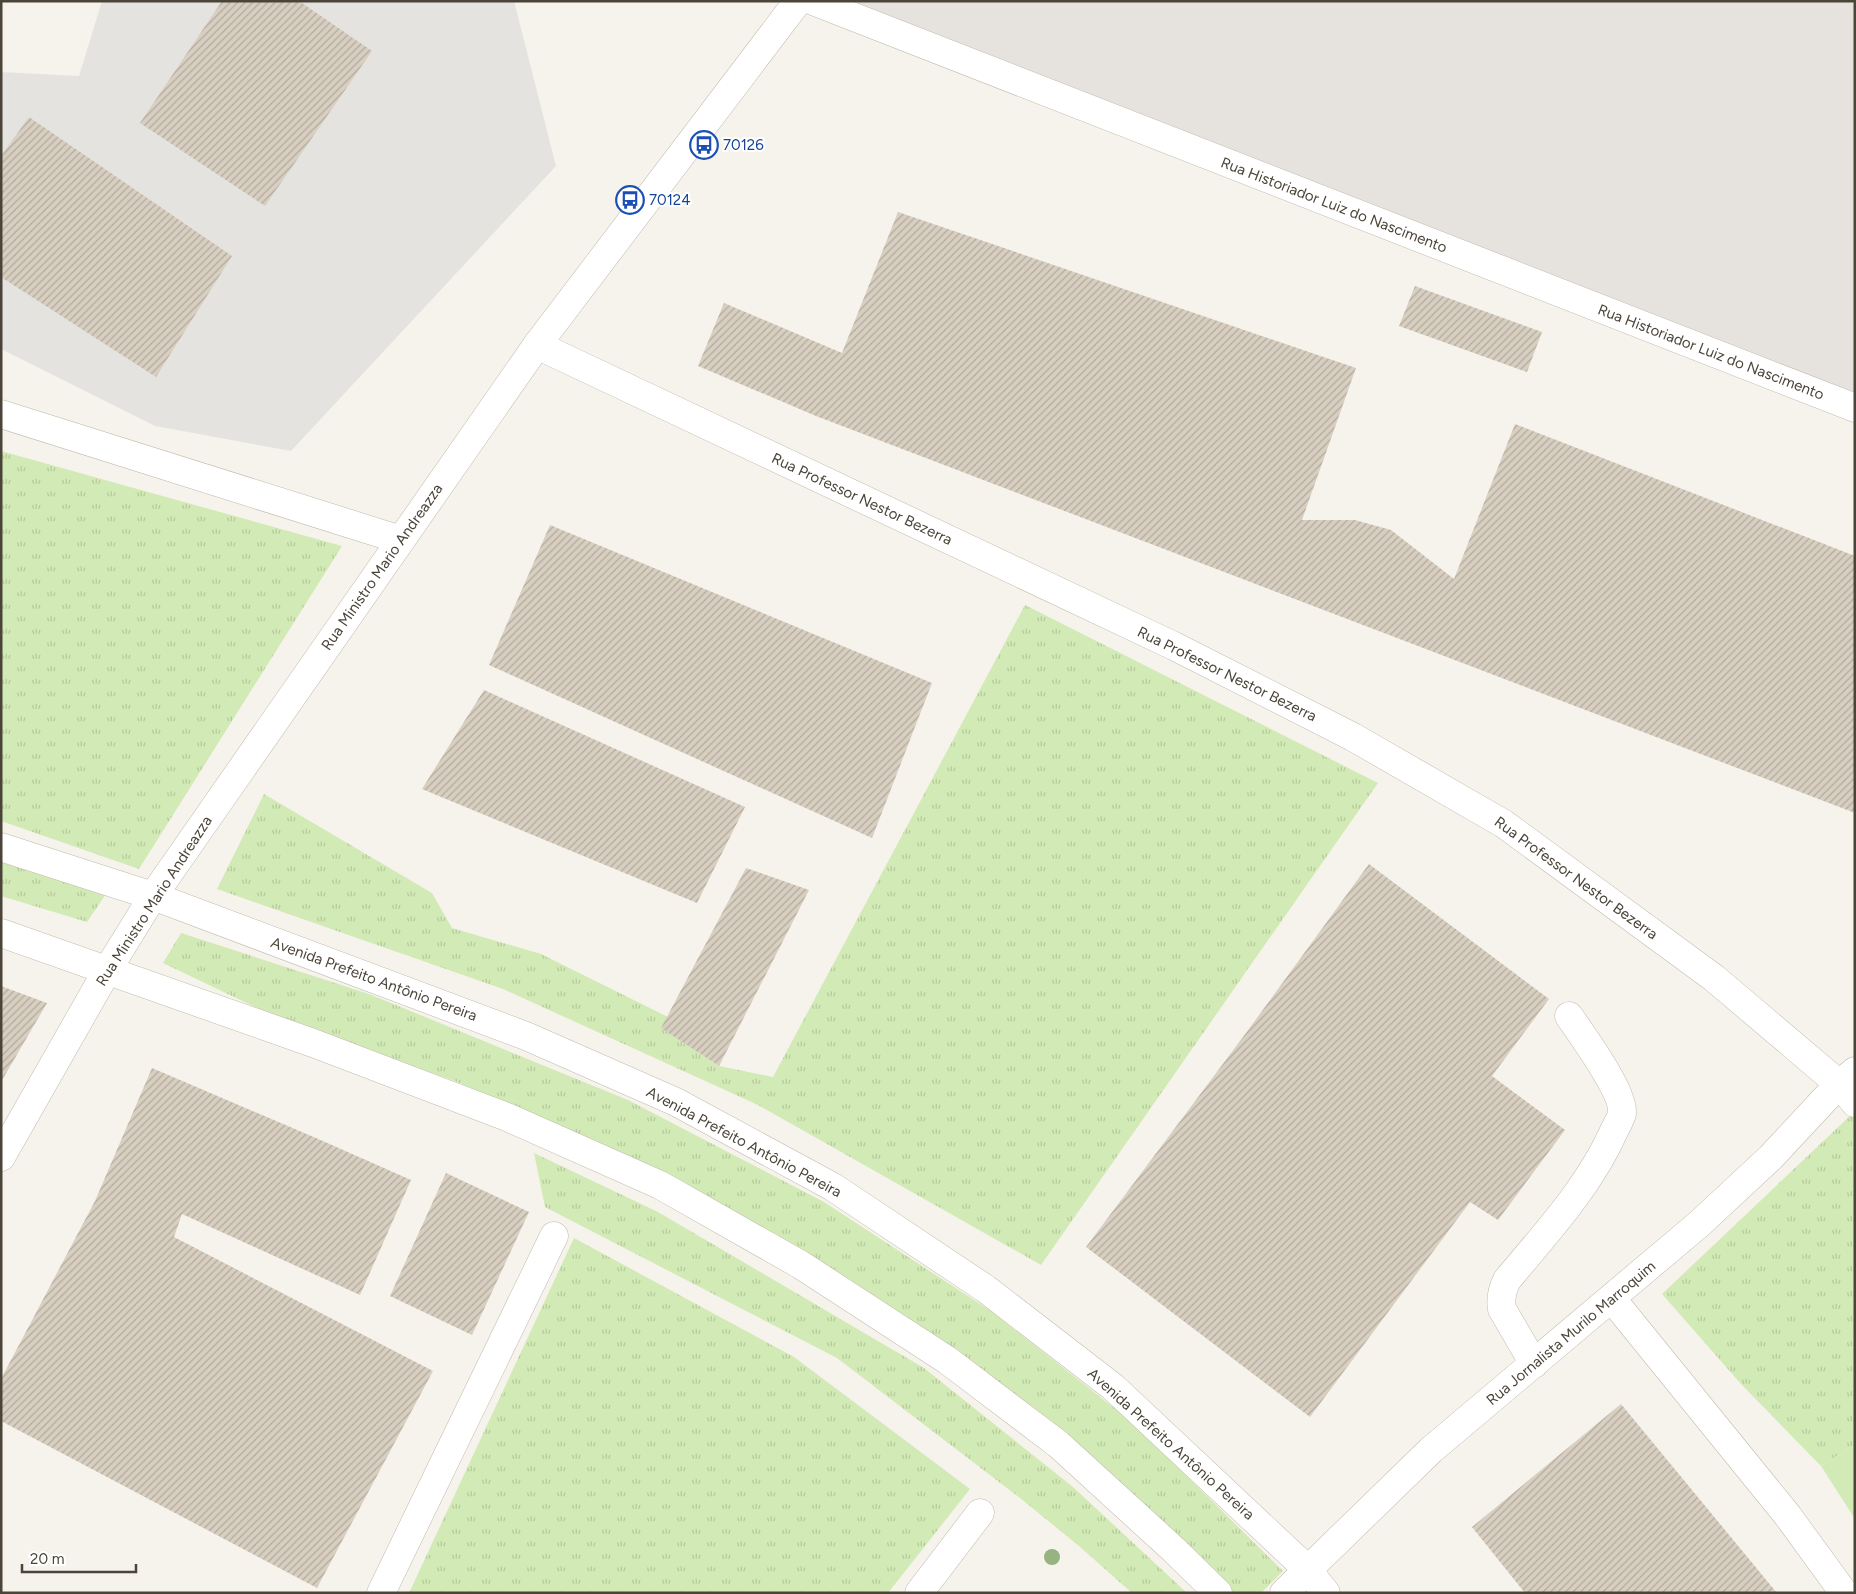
<svg xmlns="http://www.w3.org/2000/svg" width="1856" height="1594" viewBox="0 0 1856 1594" font-family="Figtree,sans-serif">
<style>
.industrial{fill:#e6e2dd}
.grass{fill:url(#grass-tufts)}
.park{fill:#d2eab5}
.parking{fill:#e5e3e0}
.building{fill:url(#building-hatch)}
.lines{fill:none;stroke-linecap:round;stroke-linejoin:round}
.minor-casing{stroke:#c2bbae;stroke-width:29}
.minor{stroke:#fff;stroke-width:28}
.tree{fill:#97b381}
.labels{text-anchor:middle;stroke-width:4;stroke-linejoin:round;paint-order:stroke}
.transit-label{font-size:15px;fill:#164399;stroke:#fff;text-anchor:start}
.street-label{font-size:15px;fill:#4b4439;stroke:#fff}
</style>
<defs>
<pattern id="grass-tufts" width="24" height="20" patternUnits="userSpaceOnUse" patternTransform="scale(1.25)"><rect width="24" height="20" fill="#d2eab5"/><path d="M3 7l-1-3M5 7V3M7 7l1-3M15 17l-1-3M17 17v-4M19 17l1-3" fill="none" stroke="#b6ca9c"/></pattern>
<pattern id="building-hatch" width="6" height="6" patternUnits="userSpaceOnUse" patternTransform="scale(1.25)"><rect width="6" height="6" fill="#d8cfc1"/><path d="M-1 1l2-2M0 6l6-6M5 7l2-2" fill="none" stroke="#b1aa9e"/></pattern>
</defs>
<rect width="100%" height="100%" fill="#f6f3ec"/>
<polygon class="industrial" points="860,1 1855,1 1855,397 848,16"/>
<g class="grass">
<polygon points="1,451 342,546 139,869 1,821"/>
<polygon points="1025,605 1378,783 1041,1265 758,1105 503,989 217,889 264,794 432,893 452,928 541,954 668,1017 662,1028 719,1066 773,1077"/>
<polygon points="1,857 106,894 87,922 1,896"/>
<polygon points="181,933 369,994 628,1100 824,1202 991,1311 1132,1422 1283,1571 1261,1593 1232,1593 1053,1430 589,1140 455,1081 286,1022 163,963"/>
<polygon points="1852,1114 1855,1117 1855,1445 1821,1466 1741,1384 1662,1294"/>
<polygon points="534,1153 658,1212 924,1368 1073,1487 1187,1593 1132,1593 1079,1546 1020,1498 837,1358 545,1207"/>
<polygon points="574,1238 794,1357 970,1489 888,1593 409,1593"/>
</g>
<polygon class="park" points="1855,1445 1855,1519 1821,1466"/>
<polygon class="parking" points="102,1 514,1 556,166 291,451 155,426 1,349 1,72 79,76"/>
<g class="building">
<polygon points="222,1 299,1 372,51 265,206 140,123"/>
<polygon points="29,117 232,256 156,377 1,277 1,156"/>
<polygon points="898,212 1356,368 1302,520 1355,520 1391,530 1454,579 1515,424 1855,556 1855,813 816,416 698,366 724,303 842,353"/>
<polygon points="1415,286 1542,332 1527,372 1399,326"/>
<polygon points="550,525 932,683 872,838 489,665"/>
<polygon points="484,690 745,807 697,903 422,789"/>
<polygon points="1369,864 1549,999 1492,1076 1565,1130 1498,1220 1470,1202 1310,1417 1086,1247 1246,1033"/>
<polygon points="746,868 809,890 719,1066 661,1028"/>
<polygon points="1,986 47,1003 1,1082"/>
<polygon points="152,1068 316,1138 411,1180 360,1295 182,1214 174,1237 433,1371 317,1588 1,1421 1,1379 95,1201"/>
<polygon points="446,1173 529,1212 472,1335 390,1296"/>
<polygon points="1621,1404 1777,1593 1525,1593 1472,1527"/>
</g>
<g class="lines">
<defs>
<g id="minor">
<polyline points="813,1 1855,408"/>
<polyline points="537,345 1174,646 1353,737 1504,824 1714,978 1839,1084 1855,1103"/>
<polyline points="1,414 401,540"/>
<polyline points="1,847 153,896 526,1036 676,1102 833,1187 986,1289 1113,1387 1307,1569 1326,1593"/>
<polyline points="1,933 313,1043 507,1117 660,1185 801,1265 947,1360 1058,1444 1173,1549 1218,1593"/>
<polyline points="1,1157 108,969 153,896 537,345 798,1"/>
<polyline points="1612,1299 1788,1516 1844,1593"/>
<path d="M 1534,1364 L 1502,1309 C 1500,1298 1502,1290 1507,1280 C 1546,1233 1589,1187 1614,1131 C 1616,1126 1621,1119 1622,1113 C 1624,1092 1582,1035 1569,1016"/>
<polyline points="381,1593 554,1236"/>
<polyline points="919,1593 980,1513"/>
<polyline points="1284,1593 1431,1450 1699,1224 1771,1157 1839,1084 1855,1071"/>
</g>
</defs>
<use href="#minor" class="minor-casing"/>
<use href="#minor" class="minor"/>
</g>
<circle class="tree" cx="1052" cy="1557" r="8"/>
<defs>
<symbol id="bus-ring" viewBox="-11 -11 22 22"><circle r="9.5" fill="#fff" stroke="#1a4fb4" stroke-width="1.5"/><path d="M-5-6H5V4H4V6H2V4H-2V6H-4V4H-5ZM-3.5-4V0h7V-4ZM-3.5 1.2v1.5H-2V1.2ZM2 1.2v1.5H3.5V1.2Z" fill="#1a4fb4"/></symbol>
</defs>
<g fill-rule="evenodd">
<use href="#bus-ring" x="688" y="129" width="32" height="32"/>
<use href="#bus-ring" x="614" y="184" width="32" height="32"/>
</g>
<g class="labels">
<g class="transit-label">
<text x="723" y="150">70126</text>
<text x="649" y="205">70124</text>
</g>
<g class="street-label">
<text transform="translate(1334 205) rotate(21)" y="5">Rua Historiador Luiz do Nascimento</text>
<text transform="translate(1711 352) rotate(21)" y="5">Rua Historiador Luiz do Nascimento</text>
<text transform="translate(862 499) rotate(25)" y="5">Rua Professor Nestor Bezerra</text>
<text transform="translate(382 567) rotate(-55)" y="5">Rua Ministro Mario Andreazza</text>
<text transform="translate(1227 674) rotate(26)" y="5">Rua Professor Nestor Bezerra</text>
<text transform="translate(1576 878) rotate(36)" y="5">Rua Professor Nestor Bezerra</text>
<text transform="translate(154 901) rotate(-57)" y="5">Rua Ministro Mario Andreazza</text>
<text transform="translate(374 979) rotate(20)" y="5">Avenida Prefeito Antônio Pereira</text>
<text transform="translate(744 1142) rotate(28)" y="5">Avenida Prefeito Antônio Pereira</text>
<text transform="translate(1571 1333) rotate(-40)" y="5">Rua Jornalista Murilo Marroquim</text>
<text transform="translate(1171 1444) rotate(42)" y="5">Avenida Prefeito Antônio Pereira</text>
</g>
</g>
<rect width="1856" height="1594" fill="none" stroke="#4b4439" stroke-width="5"/>
<path d="M22 1564v8h114v-8" fill="none" stroke="#4b4439" stroke-width="2.5"/>
<text x="30" y="1564" font-size="15" fill="#4b4439" stroke="#ffffff" stroke-width="4" paint-order="stroke">20 m</text>
</svg>
